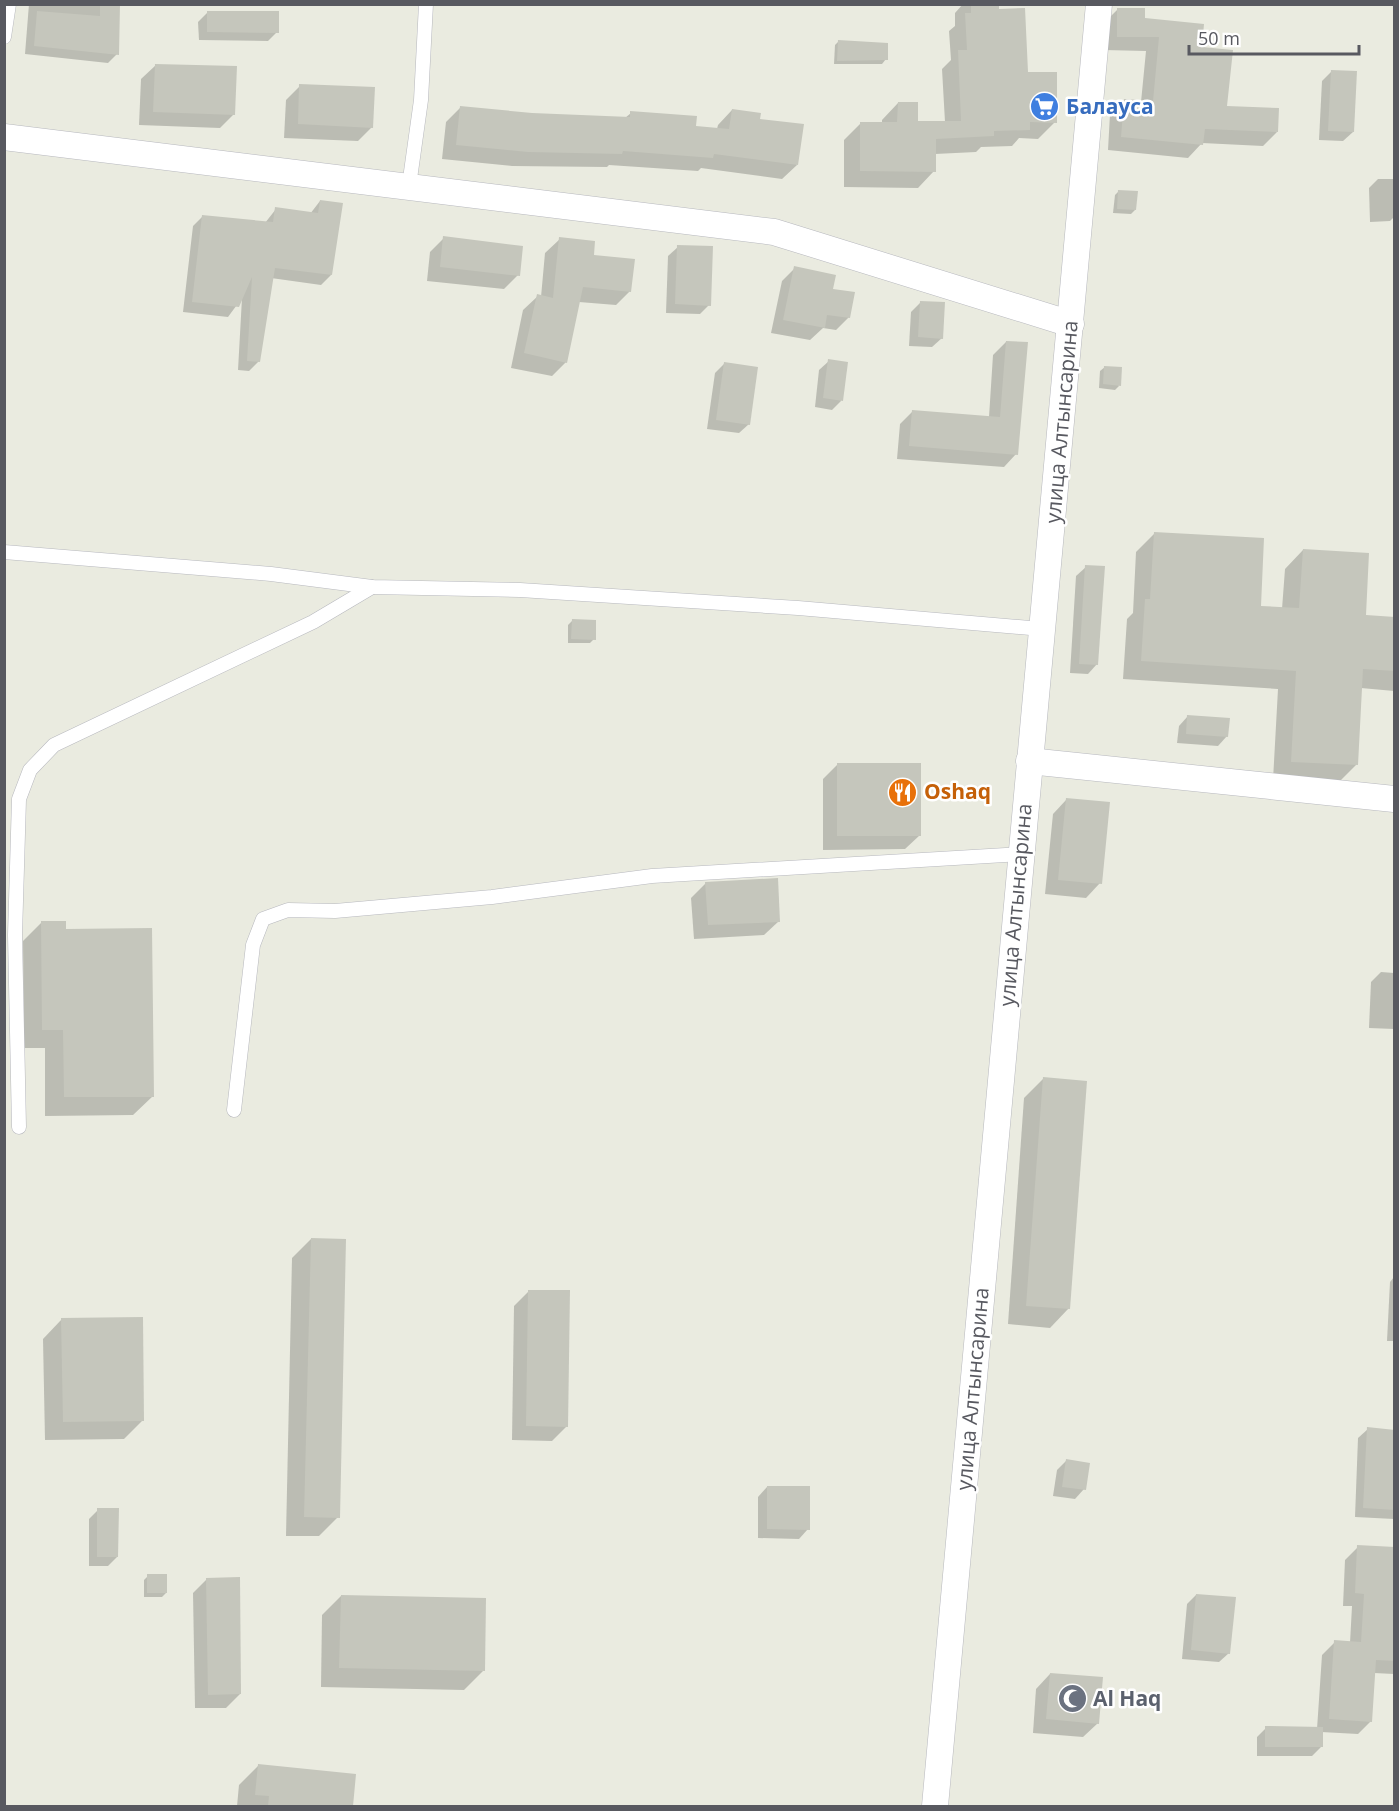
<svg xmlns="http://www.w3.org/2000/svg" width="1399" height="1811" viewBox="0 0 1399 1811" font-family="'Open Sans',sans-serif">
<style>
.shadow{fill:#0003}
.building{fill:#c5c6bc}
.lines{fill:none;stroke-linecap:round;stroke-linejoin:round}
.service-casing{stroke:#b7b8be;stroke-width:15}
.minor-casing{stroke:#b7b8be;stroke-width:27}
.service{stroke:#fff;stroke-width:14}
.minor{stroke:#fff;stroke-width:26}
.labels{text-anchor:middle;stroke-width:5;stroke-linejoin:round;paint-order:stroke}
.shop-label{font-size:21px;font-weight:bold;fill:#366cbe;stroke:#fff;text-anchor:start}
.street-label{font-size:21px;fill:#585960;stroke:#fff}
.food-label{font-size:21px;font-weight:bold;fill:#c56008;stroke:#fff;text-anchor:start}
.worship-label{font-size:21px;font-weight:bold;fill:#5b616d;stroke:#fff;text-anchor:start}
</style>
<rect width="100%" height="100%" fill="#eaebe0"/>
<g class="shadow">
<polygon points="29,4 118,6 117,54 108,63 25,54"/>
<polygon points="963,4 997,4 998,11 1026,74 1055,122 1038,139 1019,138 1012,146 981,147 976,152 935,154 934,171 918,188 844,187 844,140 861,123 882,123 882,120 898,103 916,122 945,122 942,69 951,60 949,31 955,26 955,13"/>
<polygon points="1118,9 1201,48 1226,107 1277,132 1263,146 1202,143 1188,158 1108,150 1110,114 1124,101 1141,102 1146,51 1104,50 1104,23"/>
<polygon points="208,12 277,32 268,41 199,40 198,22"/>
<polygon points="839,41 886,59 882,64 834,64 835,45"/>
<polygon points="156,65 234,114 220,128 139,125 141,79"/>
<polygon points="1331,72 1353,132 1343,141 1319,140 1322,81"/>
<polygon points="300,86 372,127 358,141 284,138 286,100"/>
<polygon points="460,108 532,115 625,118 631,113 694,127 717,129 718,125 732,110 759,120 797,165 782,179 701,168 698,171 609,165 607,167 512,166 442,159 446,122"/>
<polygon points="1378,179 1394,179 1394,217 1390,221 1370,222 1369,188"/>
<polygon points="1119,191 1135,210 1131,214 1113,213 1115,195"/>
<polygon points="320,201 331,275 321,285 271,278 259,361 249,371 238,370 242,298 228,317 183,312 193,226 203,216 265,223 276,209 310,214"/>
<polygon points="444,238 518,275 504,289 427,281 430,252"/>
<polygon points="560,239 592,256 630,291 616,305 579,302 566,362 552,376 511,368 523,310 538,296 541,297 545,253"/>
<polygon points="678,247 709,305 700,314 666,313 668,256"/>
<polygon points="795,268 831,290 849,317 836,330 823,328 810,340 771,333 782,281"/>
<polygon points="920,303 942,338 932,347 909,346 911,312"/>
<polygon points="1006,342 1016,454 1004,467 897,459 900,424 913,411 989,417 993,355"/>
<polygon points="829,361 841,401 832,410 815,407 819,370"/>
<polygon points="724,364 749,424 739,433 707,429 715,373"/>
<polygon points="1105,367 1119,386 1115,390 1099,388 1100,371"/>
<polygon points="1154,534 1259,607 1282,609 1285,569 1303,550 1365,616 1394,618 1394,691 1361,688 1356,765 1338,783 1273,780 1278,689 1123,679 1127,619 1133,613 1136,552"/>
<polygon points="1086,567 1097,664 1088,674 1070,673 1076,576"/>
<polygon points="572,621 594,639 590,643 568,643 568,625"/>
<polygon points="1188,716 1227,736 1218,746 1177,743 1179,726"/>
<polygon points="837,765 920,835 905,849 823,850 823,779"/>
<polygon points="1067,799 1100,883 1086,898 1045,894 1053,814"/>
<polygon points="706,883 779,921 764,935 694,939 691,898"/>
<polygon points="42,922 64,931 153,1096 133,1115 45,1116 45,1048 24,1048 23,941"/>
<polygon points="1381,972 1394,973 1394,1029 1369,1028 1371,982"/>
<polygon points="1043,1079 1069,1308 1050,1328 1008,1324 1024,1098"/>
<polygon points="311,1239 338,1517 319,1536 286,1536 292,1258"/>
<polygon points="1394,1277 1394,1341 1387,1341 1390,1282"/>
<polygon points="529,1291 567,1426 552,1441 512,1440 514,1306"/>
<polygon points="62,1319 143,1420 124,1439 45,1440 43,1339"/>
<polygon points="1368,1429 1394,1432 1394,1519 1355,1517 1358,1438"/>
<polygon points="1066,1461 1084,1489 1075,1499 1053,1496 1057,1470"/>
<polygon points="767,1487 808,1529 799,1539 758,1538 758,1497"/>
<polygon points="98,1510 117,1557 108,1566 89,1566 89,1519"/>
<polygon points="1358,1547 1394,1549 1394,1674 1374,1673 1371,1721 1358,1734 1321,1732 1321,1747 1312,1756 1257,1756 1257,1737 1266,1728 1317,1729 1322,1655 1335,1642 1350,1643 1352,1606 1343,1606 1345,1560"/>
<polygon points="148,1576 166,1593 162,1597 144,1597 144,1580"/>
<polygon points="207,1579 240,1694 226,1708 195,1708 193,1593"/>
<polygon points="1196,1595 1229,1653 1219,1662 1182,1659 1187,1604"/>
<polygon points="341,1596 483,1671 464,1690 321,1687 322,1615"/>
<polygon points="1050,1674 1098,1723 1083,1737 1033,1733 1036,1689"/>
<polygon points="258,1766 354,1776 351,1806 237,1806 239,1785"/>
</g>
<g class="building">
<polygon points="100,4 120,4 119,55 34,46 37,11 100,16"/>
<polygon points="971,4 999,4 999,9 1025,8 1028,72 1057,72 1057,123 1030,122 1030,130 994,131 994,136 936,139 936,172 860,171 860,122 897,122 898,102 918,102 918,121 961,121 958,50 967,50 965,13 971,13"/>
<polygon points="1117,8 1145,8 1145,18 1204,24 1202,47 1233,50 1227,106 1279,108 1278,132 1205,129 1203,145 1121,137 1124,99 1153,101 1159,37 1117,37"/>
<polygon points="207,11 279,11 279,33 207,32"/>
<polygon points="838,40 888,43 888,60 837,61"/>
<polygon points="155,64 237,66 235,115 153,112"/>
<polygon points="1331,70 1357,71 1354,132 1328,131"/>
<polygon points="299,84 375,87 373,128 298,124"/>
<polygon points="460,106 532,113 630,117 630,111 697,116 696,126 729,129 732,109 761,113 760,119 804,124 798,165 714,154 713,158 623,151 622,154 528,152 456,145"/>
<polygon points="1118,190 1138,191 1136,210 1117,209"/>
<polygon points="320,200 343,203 332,275 275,268 260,362 247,361 252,277 239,307 192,302 202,215 273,222 275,207 318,213"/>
<polygon points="443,236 523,246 520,276 440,267"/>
<polygon points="559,237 595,241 594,255 635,259 631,292 583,287 567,363 524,353 537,294 553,298"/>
<polygon points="677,245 713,246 711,306 675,304"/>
<polygon points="794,266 836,275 833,289 855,292 850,318 827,315 825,328 783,320"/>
<polygon points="920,301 945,302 943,339 918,337"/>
<polygon points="1006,341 1028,342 1018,455 909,446 912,410 1000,417"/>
<polygon points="828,359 848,362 843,401 823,398"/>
<polygon points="724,362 758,367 750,425 716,420"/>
<polygon points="1104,366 1122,367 1121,386 1103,384"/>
<polygon points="1154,532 1264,538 1261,606 1299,608 1303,549 1369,553 1366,615 1395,617 1395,671 1363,669 1358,765 1291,762 1296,671 1141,661 1145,599 1150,599"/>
<polygon points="1085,565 1105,566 1098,665 1079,664"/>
<polygon points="572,619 596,620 596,640 571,639"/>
<polygon points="1187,715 1230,718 1228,737 1186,734"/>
<rect x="837" y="763" width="84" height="73"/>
<polygon points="1066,798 1110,802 1102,884 1058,880"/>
<polygon points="778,878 780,922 708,925 705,882"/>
<polygon points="41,921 66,921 66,929 152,928 154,1097 64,1097 63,1030 42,1030"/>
<polygon points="1043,1077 1087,1081 1070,1309 1026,1306"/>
<polygon points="311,1238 346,1239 340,1518 304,1517"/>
<polygon points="528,1290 570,1290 568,1427 526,1426"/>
<polygon points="143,1317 144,1421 63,1422 61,1318"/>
<polygon points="1367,1427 1395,1430 1395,1510 1363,1508"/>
<polygon points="1066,1459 1090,1463 1086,1490 1062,1487"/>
<polygon points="767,1486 810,1486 810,1530 767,1529"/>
<polygon points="97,1508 119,1508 118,1557 97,1557"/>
<polygon points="1357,1545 1395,1547 1395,1661 1376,1660 1372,1722 1329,1719 1334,1640 1361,1642 1364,1594 1355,1593"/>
<rect x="147" y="1574" width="20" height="19"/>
<polygon points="240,1577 241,1694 208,1695 206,1578"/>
<polygon points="1196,1594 1236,1597 1230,1654 1191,1650"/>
<polygon points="341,1595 486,1598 485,1671 339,1668"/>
<polygon points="1050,1673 1103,1677 1099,1724 1046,1719"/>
<polygon points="1265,1726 1323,1727 1323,1747 1265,1747"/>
<polygon points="258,1764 356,1774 353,1806 268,1806 269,1796 255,1795"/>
</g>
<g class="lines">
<defs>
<g id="service">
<polyline points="4,37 9,4"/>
<polyline points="409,186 421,100 426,4"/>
<polyline points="4,552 271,574 372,587 520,590 798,608 1042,629"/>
<polyline points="234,1110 253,945 263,919 288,910 335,911 492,897 652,876 1021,854"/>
<polyline points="19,1127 15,935 19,799 30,770 54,745 313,622 372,587"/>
</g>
<g id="minor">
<polyline points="4,137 774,232 1071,324"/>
<polyline points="1029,761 1394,799"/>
<polyline points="935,1806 1099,4"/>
</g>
</defs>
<use href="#service" class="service-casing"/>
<use href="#minor" class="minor-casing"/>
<use href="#service" class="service"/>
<use href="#minor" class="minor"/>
</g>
<defs>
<symbol id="supermarket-disc" viewBox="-11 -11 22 22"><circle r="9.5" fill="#3f7fe0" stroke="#fff"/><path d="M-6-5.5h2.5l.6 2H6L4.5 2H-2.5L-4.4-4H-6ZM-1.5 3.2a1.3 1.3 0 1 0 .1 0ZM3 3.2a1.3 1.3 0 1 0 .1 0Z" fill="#fff"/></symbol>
<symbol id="restaurant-disc" viewBox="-11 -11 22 22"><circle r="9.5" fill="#e8710a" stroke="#fff"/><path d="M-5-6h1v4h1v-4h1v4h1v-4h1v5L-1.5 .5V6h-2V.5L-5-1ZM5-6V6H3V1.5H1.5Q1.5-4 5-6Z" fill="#fff"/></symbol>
<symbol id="mosque-disc" viewBox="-11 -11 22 22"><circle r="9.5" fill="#6b7280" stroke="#fff"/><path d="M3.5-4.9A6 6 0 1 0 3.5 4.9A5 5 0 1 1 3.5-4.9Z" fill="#fff"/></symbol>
</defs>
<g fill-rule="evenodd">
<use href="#supermarket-disc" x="1028" y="90" width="33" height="33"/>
<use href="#restaurant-disc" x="886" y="776" width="33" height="33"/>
<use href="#mosque-disc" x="1056" y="1682" width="33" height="33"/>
</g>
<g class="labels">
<g class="shop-label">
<text x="1066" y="114">Балауса</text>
</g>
<g class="street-label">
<text transform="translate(1062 422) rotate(-85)" y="7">улица Алтынсарина</text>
<text transform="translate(1016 905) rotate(-85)" y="7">улица Алтынсарина</text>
<text transform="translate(973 1389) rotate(-85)" y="7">улица Алтынсарина</text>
</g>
<g class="food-label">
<text x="924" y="799">Oshaq</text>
</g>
<g class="worship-label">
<text x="1093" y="1706">Al Haq</text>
</g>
</g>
<rect width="1399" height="1811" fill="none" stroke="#585960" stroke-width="12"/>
<path d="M1189 45v9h170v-9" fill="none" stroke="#585960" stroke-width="3"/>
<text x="1198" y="45" font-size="18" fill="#585960" stroke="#ffffff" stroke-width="4.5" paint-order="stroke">50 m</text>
</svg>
